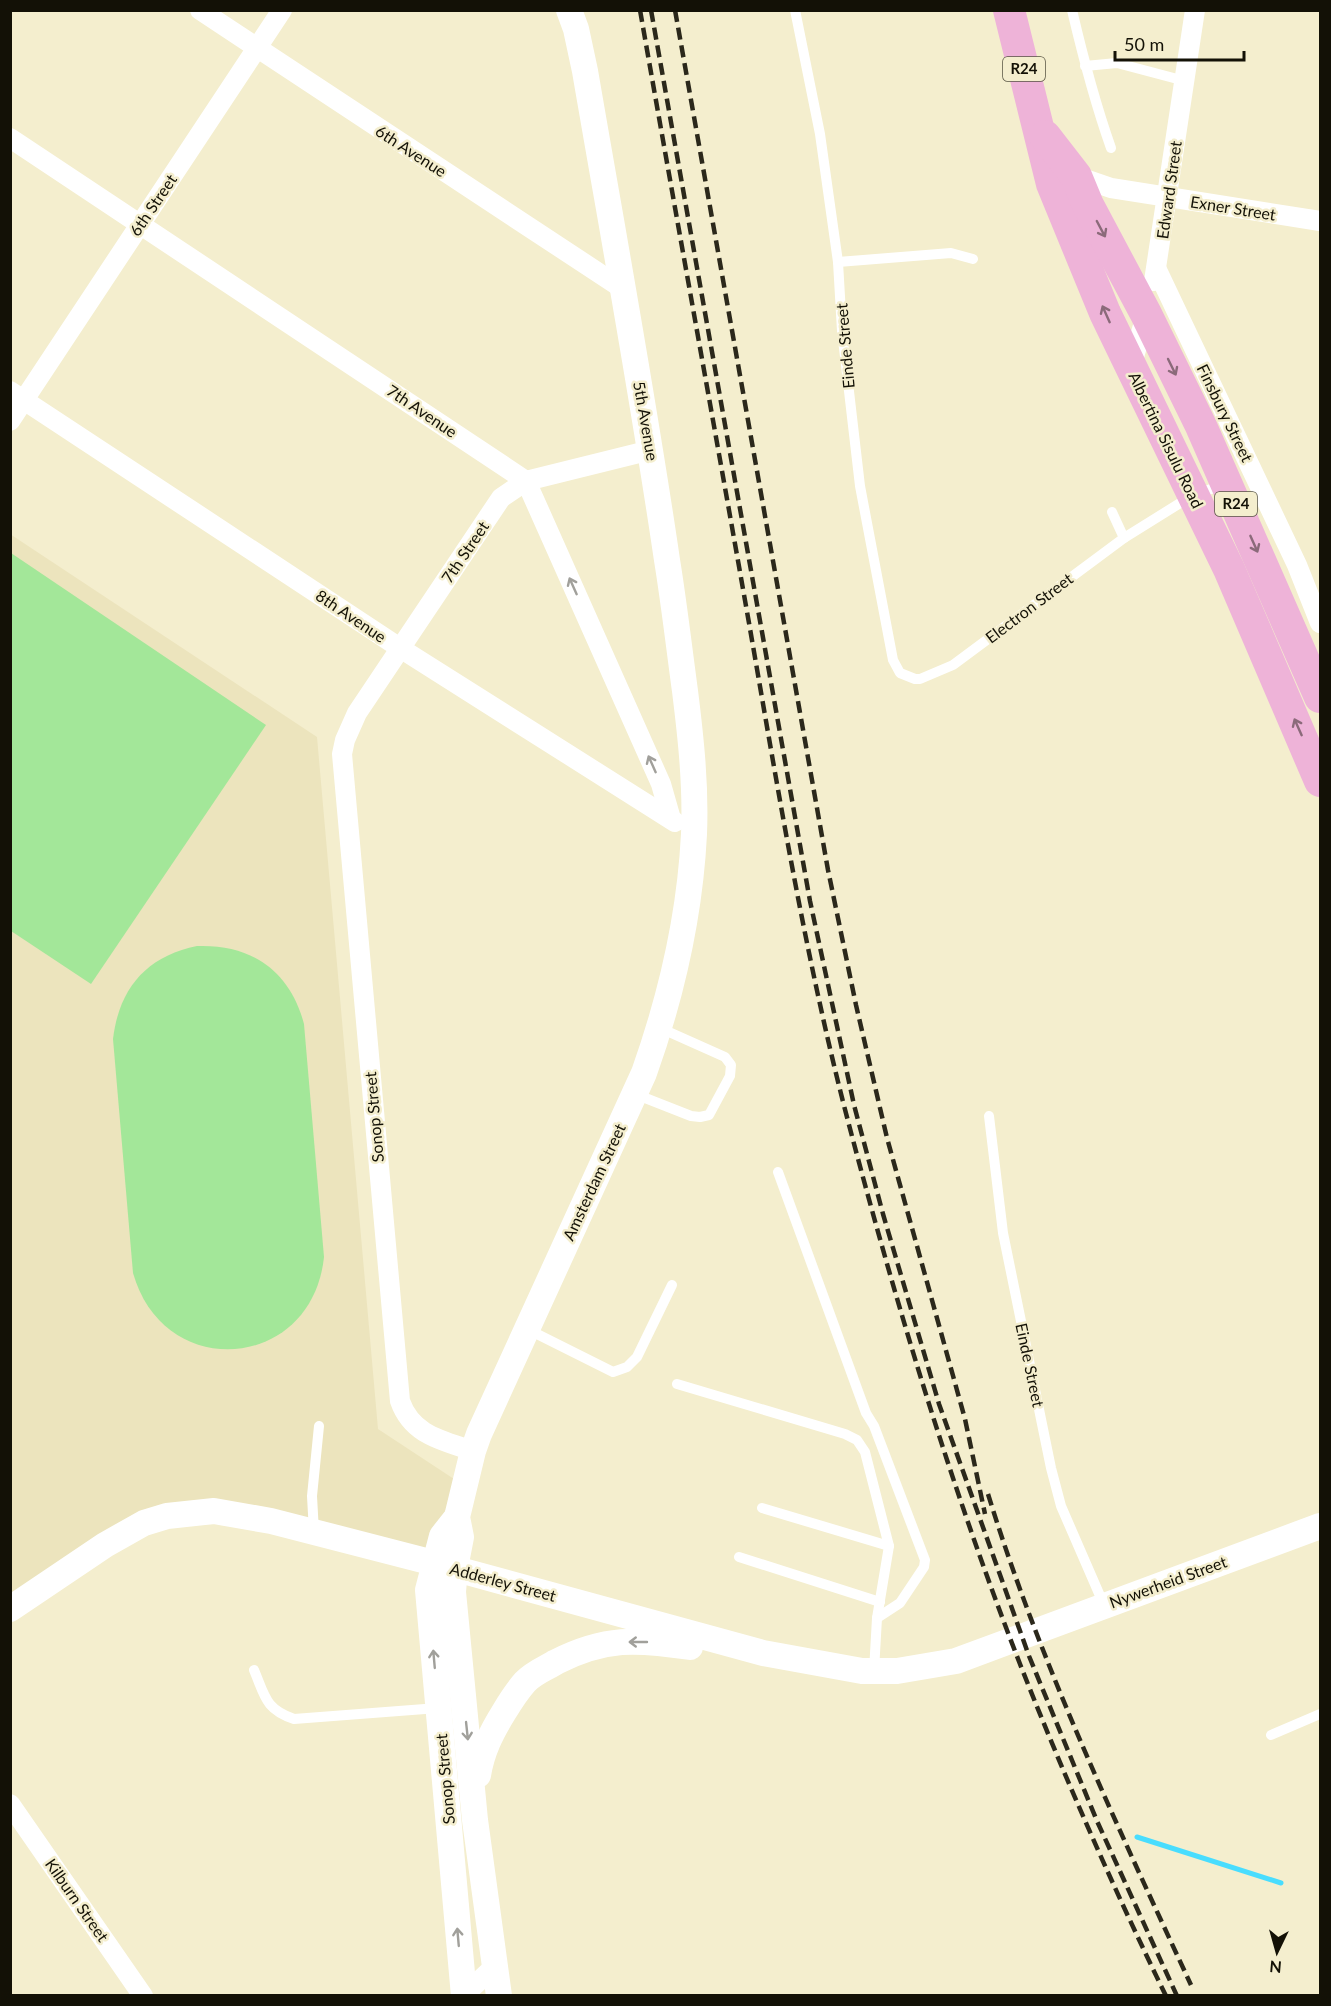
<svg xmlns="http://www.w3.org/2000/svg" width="1331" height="2006" viewBox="0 0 1331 2006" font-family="Lato,sans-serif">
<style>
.built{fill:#ece4bd}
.green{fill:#a3e799}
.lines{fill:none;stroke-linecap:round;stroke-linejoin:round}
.stream{stroke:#49ddfe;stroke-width:5}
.service{stroke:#fff;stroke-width:10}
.minor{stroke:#fff;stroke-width:20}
.tertiary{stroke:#fff;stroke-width:26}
.primary{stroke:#eeb3d8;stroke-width:32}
.rail{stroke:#2b281b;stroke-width:4.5;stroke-dasharray:12 6;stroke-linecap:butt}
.oneway{stroke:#8b6a7a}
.oneway2{stroke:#a1a09b}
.labels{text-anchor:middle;stroke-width:5;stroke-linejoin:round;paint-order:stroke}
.shield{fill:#f4eece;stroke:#565342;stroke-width:1.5}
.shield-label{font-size:15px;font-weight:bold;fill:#131106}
.street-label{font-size:16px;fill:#131106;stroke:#f4eece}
</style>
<rect width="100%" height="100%" fill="#f4eece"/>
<polygon class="built" points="10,534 317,737 378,1429 454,1479 442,1556 210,1502 11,1599"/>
<g class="green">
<polygon points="11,553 266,725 91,984 11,931"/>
<path d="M 197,946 C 252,944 290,971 304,1024 L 324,1257 C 312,1371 164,1383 133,1273 L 113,1039 C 119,988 147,956 197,946 Z"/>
</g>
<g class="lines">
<polyline class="stream" points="1137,1837 1281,1883"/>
<g class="service">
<polyline points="795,10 820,134 838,262 842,331 860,486 893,660 900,673 915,679 920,679 953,665 1124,538 1193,495 1223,485"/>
<path d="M 1072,10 C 1083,57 1095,103 1111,148"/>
<polyline points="1085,66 1117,63 1185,81"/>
<polyline points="838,262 951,253 973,259"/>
<polyline points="1112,512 1124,538"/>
<polyline points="635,1094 691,1116 700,1117 709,1115 730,1076 731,1065 725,1057 660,1028"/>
<polyline points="989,1116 1003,1233 1051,1468 1061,1506 1104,1605"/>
<polyline points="778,1172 866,1413 874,1426 925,1560 924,1567 900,1603 877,1618"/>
<polyline points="527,1329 613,1372 627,1367 637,1357 672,1285"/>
<polyline points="677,1384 845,1434 857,1440 865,1452 889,1546 877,1618 874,1671"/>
<polyline points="762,1508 889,1546"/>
<polyline points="314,1532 312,1496 319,1426"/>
<polyline points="739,1557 880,1602"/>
<path d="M 254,1670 C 265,1696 265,1709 294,1719 L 438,1708"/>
<polyline points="1271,1735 1320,1714"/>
</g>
<g class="minor">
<polyline points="200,10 623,289"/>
<polyline points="10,138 526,481 661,784 671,819"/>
<polyline points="1076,176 1111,188 1320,221"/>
<polyline points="1157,270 1297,565 1320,623"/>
<polyline points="1154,281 1195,10"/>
<polyline points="1131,367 1147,312"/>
<polyline points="10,391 400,648 675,822"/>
<polyline points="10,421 282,10"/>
<path d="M 473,1451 C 441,1440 412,1435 400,1401 L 342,754 L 345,740 L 357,713 L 501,498 L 526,481 L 651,450"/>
<polyline points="10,1804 143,1996"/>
<polyline points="463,1996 496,1965"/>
</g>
<g class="tertiary">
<polyline points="457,1517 442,1536 428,1590 464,1996"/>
<polyline points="10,1609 105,1545 144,1523 167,1516 214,1511 271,1521 434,1563 763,1653 862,1671 897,1671 956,1661 1320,1526"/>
<path d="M 478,1775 C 482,1751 491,1733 504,1712 C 510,1702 517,1691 525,1682 C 533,1673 546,1668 556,1662 C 605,1637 637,1639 690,1647"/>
<path d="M 499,1996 L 475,1820 L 453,1592 L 455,1568 L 461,1537 L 457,1517 L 473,1451 L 479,1434 L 644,1073 C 671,997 690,914 694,834 C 696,786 691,739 685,691 C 679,647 674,603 667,560 C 643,396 613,234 585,71 L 576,29 L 569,10"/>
</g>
<g class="primary">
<polyline points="1009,10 1052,184 1105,313 1229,569 1320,781"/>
<polyline points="1045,136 1076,176 1088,205 1146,314 1201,426 1320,697"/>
</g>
<g class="rail">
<path d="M 640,10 C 676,215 713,419 749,623 C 778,789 805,957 848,1121 C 896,1304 951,1487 1020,1664 C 1064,1776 1113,1887 1166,1996"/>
<polyline points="651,10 810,901 854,1105 883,1214 939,1404 1029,1656 1097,1821 1177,1996"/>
<polyline points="675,10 828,870 856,1005 887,1138 965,1419 985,1514"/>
<path d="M 988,1494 C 1040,1663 1117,1825 1191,1985"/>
</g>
</g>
<defs><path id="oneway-shaft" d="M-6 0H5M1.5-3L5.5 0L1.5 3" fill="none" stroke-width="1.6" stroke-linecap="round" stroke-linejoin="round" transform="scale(1.5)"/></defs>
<g class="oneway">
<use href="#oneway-shaft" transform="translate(1101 229) rotate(62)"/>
<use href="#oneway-shaft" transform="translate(1106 314) rotate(-114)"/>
<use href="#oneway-shaft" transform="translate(1172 367) rotate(64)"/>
<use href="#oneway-shaft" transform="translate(1254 544) rotate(66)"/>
<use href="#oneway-shaft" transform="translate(1298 727) rotate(-114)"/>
</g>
<g class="oneway2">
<use href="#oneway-shaft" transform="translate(573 586) rotate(-114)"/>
<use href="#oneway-shaft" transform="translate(652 764) rotate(-114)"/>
<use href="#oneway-shaft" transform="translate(638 1642) rotate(180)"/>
<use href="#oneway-shaft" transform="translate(434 1659) rotate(-95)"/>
<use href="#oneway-shaft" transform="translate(467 1731) rotate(84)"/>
<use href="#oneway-shaft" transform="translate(458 1937) rotate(-95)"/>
</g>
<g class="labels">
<g class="shield">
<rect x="1003" y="57" width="42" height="24" rx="4.5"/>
<rect x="1215" y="492" width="42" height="24" rx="4.5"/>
</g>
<g class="shield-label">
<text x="1024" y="74">R24</text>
<text x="1236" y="509">R24</text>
</g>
<g class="street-label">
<text transform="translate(411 151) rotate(33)" y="6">6th Avenue</text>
<text transform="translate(1169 190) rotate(-82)" y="6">Edward Street</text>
<text transform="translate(153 205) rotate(-56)" y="6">6th Street</text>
<text transform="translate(1233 208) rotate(9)" y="6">Exner Street</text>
<text transform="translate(845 346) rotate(-95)" y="6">Einde Street</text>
<text transform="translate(422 411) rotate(34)" y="6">7th Avenue</text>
<text transform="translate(1225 413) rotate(64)" y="6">Finsbury Street</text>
<text transform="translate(646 421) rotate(80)" y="6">5th Avenue</text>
<text transform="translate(1166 440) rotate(64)" y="6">Albertina Sisulu Road</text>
<text transform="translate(465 552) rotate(-56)" y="6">7th Street</text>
<text transform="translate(1029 608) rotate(-37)" y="6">Electron Street</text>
<text transform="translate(351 616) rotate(34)" y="6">8th Avenue</text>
<text transform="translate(374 1117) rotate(-95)" y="6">Sonop Street</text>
<text transform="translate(594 1182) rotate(-65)" y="6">Amsterdam Street</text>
<text transform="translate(1030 1365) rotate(78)" y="6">Einde Street</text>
<text transform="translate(503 1582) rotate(15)" y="6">Adderley Street</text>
<text transform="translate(1168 1582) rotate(-20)" y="6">Nywerheid Street</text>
<text transform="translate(445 1779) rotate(-95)" y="6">Sonop Street</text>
<text transform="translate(77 1900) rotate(55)" y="6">Kilburn Street</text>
</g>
</g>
<rect width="1331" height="2006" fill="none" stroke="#131106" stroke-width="24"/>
<g transform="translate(1277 1952) rotate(185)" stroke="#f4eece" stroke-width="4.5" paint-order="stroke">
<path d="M0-4.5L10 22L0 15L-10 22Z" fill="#131106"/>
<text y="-9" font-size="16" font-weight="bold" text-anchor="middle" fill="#131106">N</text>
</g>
<path d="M1115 51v9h129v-9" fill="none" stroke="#131106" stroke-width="3"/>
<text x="1124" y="51" font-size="18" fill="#131106" stroke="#f4eece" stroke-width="4.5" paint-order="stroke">50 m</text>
</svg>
